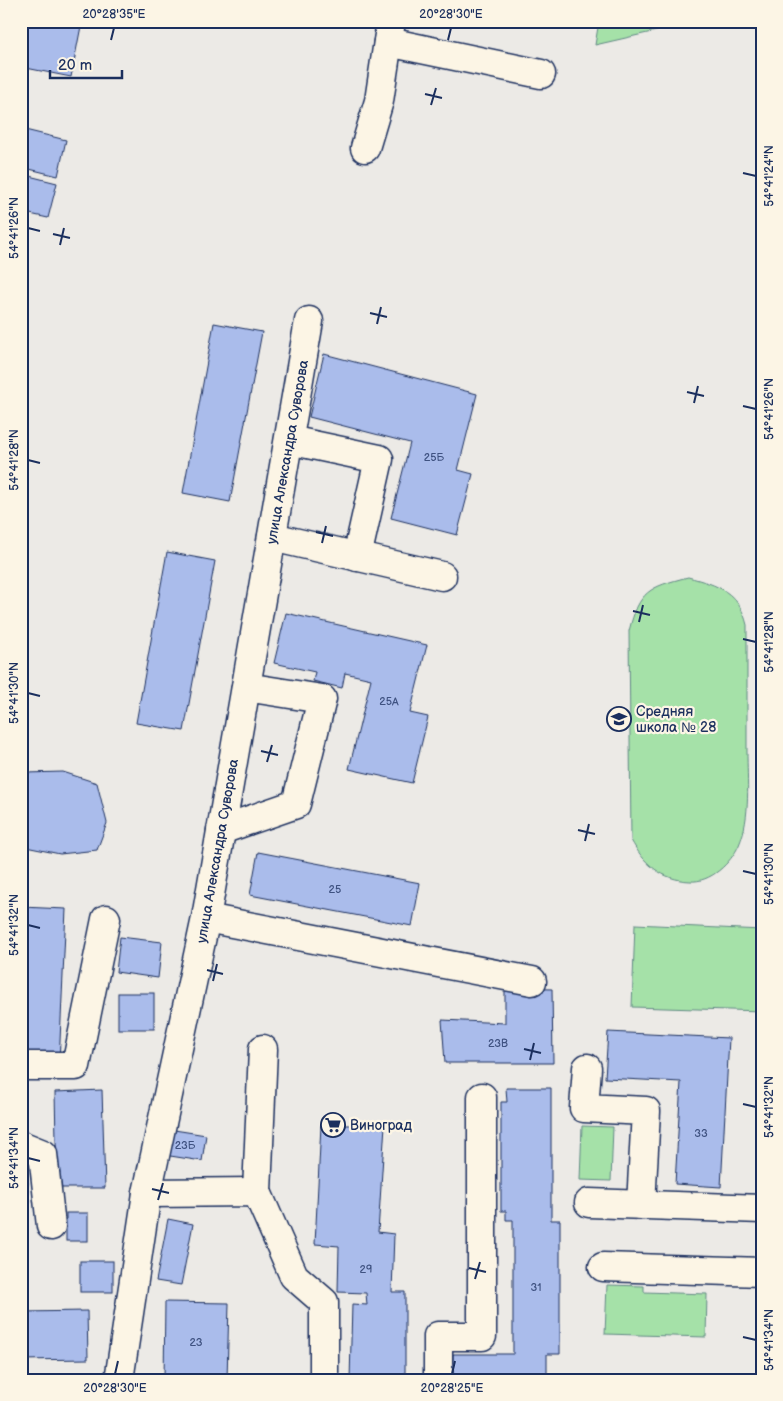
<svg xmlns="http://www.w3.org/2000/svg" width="783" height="1401" viewBox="0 0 783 1401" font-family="'Balsamiq Sans',sans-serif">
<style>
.green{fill:#a5e1a8;stroke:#608883}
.building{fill:#aabceb;stroke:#1b2f5e}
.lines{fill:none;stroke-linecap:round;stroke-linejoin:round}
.minor-casing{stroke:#1b2f5e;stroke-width:31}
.minor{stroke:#fcf5e5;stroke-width:28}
.ticks{fill:none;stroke:#1b2f5e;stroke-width:2}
.labels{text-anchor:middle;stroke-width:4.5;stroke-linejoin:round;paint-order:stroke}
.number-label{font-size:11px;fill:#3f5281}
.street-label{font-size:14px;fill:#1b2f5e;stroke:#fcf5e5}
.poi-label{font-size:14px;fill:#1b2f5e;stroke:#fcf5e5;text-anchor:start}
.neatline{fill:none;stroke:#1b2f5e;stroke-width:2}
.ticks-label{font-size:12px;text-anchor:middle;fill:#1b2f5e}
</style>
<rect width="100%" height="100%" fill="#eceae6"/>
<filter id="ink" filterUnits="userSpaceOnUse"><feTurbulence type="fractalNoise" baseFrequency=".02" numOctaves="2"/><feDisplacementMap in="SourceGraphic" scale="10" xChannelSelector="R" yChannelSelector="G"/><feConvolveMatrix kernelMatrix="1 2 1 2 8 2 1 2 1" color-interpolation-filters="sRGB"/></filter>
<g filter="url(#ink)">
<g class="green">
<polygon points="599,21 700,21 595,45"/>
<path d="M 688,577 C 718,585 739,592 747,625 C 747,667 747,709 747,751 C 747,781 751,817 739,845 C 731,863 710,883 690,881 C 662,880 644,864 631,840 L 629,631 C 639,591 649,587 688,577 Z"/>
<polygon points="635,924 762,930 762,1011 632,1007"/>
<polygon points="582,1126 613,1127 611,1181 580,1180"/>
<polygon points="607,1285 644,1286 644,1292 707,1294 706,1337 605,1334"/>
</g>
<g class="building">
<polygon points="21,21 82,21 71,77 21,67"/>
<polygon points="21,129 66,140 58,176 21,167"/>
<polygon points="21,174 57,183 48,218 21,212"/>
<polygon points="214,323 262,332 230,502 183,493"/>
<polygon points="324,354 477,394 458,470 473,474 457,535 391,518 410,443 309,417"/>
<polygon points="167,552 215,561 184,731 136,723"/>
<polygon points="286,613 427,645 410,713 428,717 412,783 349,769 371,679 345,673 342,688 313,681 315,672 274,663"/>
<polygon points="63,772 97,783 107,823 97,850 60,854 21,846 21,778 26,773"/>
<polygon points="258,852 420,883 412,926 250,895"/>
<polygon points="21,907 66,909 59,1063 21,1059"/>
<polygon points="120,937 162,942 158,978 116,972"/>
<polygon points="505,988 552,989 553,1063 445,1063 442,1020 505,1023"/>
<rect x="118" y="993" width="36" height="36"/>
<polygon points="608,1032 729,1038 721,1187 675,1184 681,1082 605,1078"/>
<polygon points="506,1088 551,1088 551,1220 560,1220 560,1354 547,1354 547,1375 554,1375 554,1380 444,1380 444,1375 453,1376 453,1354 513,1354 513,1220 506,1220 506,1211 501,1211 501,1102 507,1102"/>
<polygon points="102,1090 105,1188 57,1188 55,1092"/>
<polygon points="321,1125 385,1125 378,1232 394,1234 392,1292 405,1292 405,1380 350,1380 352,1304 367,1305 366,1293 338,1292 339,1246 315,1244"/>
<polygon points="168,1129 206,1135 202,1161 164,1155"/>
<polygon points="21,1182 28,1182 25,1252 21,1252"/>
<rect x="66" y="1213" width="22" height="28"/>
<polygon points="168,1219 193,1224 181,1285 156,1281"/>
<rect x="80" y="1261" width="33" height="31"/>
<polygon points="165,1302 229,1303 227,1380 164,1380"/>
<polygon points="87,1311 88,1359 21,1360 21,1312"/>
</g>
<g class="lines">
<defs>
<g id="minor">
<polyline points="388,42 541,74"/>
<polyline points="365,148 379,101 391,21"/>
<polyline points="289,440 379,459 357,557"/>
<polyline points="272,537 442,576"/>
<polyline points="221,830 296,804 322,699 246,687"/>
<polyline points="206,918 532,981"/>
<polyline points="21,1066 76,1066 106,919"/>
<polyline points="587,1068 584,1108 646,1111 641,1205"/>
<polyline points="21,1145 43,1154 51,1226"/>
<polyline points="257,1192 263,1049"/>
<polyline points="147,1193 257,1192 294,1276 324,1302 324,1380"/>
<polyline points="589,1203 762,1209"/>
<polyline points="603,1267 762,1272"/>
<polyline points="119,1380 147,1193 206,918 309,321"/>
<polyline points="438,1380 438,1336 482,1336 482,1097"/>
</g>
</defs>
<use href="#minor" class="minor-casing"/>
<use href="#minor" class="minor"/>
</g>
</g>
<path class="ticks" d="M 111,40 L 114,28M 448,40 L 451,28M 425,94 L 442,98M 431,105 L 436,88M 743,173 L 756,176M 28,228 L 40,231M 53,234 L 70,238M 60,245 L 64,228M 370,313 L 387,317M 377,324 L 381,307M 687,392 L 704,396M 694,403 L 698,386M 743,406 L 756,409M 28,460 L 40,463M 316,532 L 333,536M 322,543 L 326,526M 633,611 L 650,615M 639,622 L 643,605M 743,639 L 756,642M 28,693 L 40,696M 261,751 L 278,755M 267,762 L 272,745M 578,830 L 595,834M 585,841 L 589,824M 743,871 L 756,874M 28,925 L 40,928M 207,970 L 223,974M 213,981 L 217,964M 524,1049 L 541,1053M 530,1060 L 534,1043M 743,1104 L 756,1107M 28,1158 L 40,1161M 152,1189 L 169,1193M 158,1200 L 163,1183M 469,1268 L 486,1272M 475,1279 L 480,1262M 743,1337 L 756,1340M 115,1374 L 118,1361M 452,1374 L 455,1361"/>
<defs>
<symbol id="school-ring" viewBox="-11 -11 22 22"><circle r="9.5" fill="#fcf5e5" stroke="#1b2f5e" stroke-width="1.5"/><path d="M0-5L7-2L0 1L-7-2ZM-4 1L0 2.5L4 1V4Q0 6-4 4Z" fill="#1b2f5e"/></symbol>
<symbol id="supermarket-ring" viewBox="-11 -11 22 22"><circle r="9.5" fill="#fcf5e5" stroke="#1b2f5e" stroke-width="1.5"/><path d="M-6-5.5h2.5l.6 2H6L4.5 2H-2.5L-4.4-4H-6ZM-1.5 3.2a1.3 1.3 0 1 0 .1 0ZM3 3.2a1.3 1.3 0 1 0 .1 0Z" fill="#1b2f5e"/></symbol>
</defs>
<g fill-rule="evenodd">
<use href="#school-ring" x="605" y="705" width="28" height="28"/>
<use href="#supermarket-ring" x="319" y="1111" width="28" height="28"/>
</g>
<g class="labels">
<g class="number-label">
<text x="434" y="461">25Б</text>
<text x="389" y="705">25А</text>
<text x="335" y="893">25</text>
<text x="498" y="1047">23В</text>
<text x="701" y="1137">33</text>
<text x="185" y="1149">23Б</text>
<text x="366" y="1273">29</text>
<text x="536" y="1291">31</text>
<text x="196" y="1346">23</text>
</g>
<g class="street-label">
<text transform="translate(287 452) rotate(-80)" y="5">улица Александра Суворова</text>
<text transform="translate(217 851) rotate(-80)" y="5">улица Александра Суворова</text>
</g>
<g class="poi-label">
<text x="636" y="716">Средняя<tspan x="636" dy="16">школа № 28</tspan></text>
<text x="350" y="1130">Виноград</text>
</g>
</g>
<rect width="783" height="1401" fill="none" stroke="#fcf5e5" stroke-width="55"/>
<path d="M50 70v8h72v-8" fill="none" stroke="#1b2f5e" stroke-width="2.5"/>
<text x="58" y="70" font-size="15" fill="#1b2f5e" stroke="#fcf5e5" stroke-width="4" paint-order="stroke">20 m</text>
<rect x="28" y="28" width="728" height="1346" class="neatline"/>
<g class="ticks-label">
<text x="114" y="18">20°28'35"E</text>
<text x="451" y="18">20°28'30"E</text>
<text transform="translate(769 176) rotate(-90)" y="4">54°41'24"N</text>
<text transform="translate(14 228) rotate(-90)" y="4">54°41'26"N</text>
<text transform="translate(769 409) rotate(-90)" y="4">54°41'26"N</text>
<text transform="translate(14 460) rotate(-90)" y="4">54°41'28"N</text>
<text transform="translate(769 642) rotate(-90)" y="4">54°41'28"N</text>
<text transform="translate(14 693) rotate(-90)" y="4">54°41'30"N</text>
<text transform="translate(769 874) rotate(-90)" y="4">54°41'30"N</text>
<text transform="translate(14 925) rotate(-90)" y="4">54°41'32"N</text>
<text transform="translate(769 1107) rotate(-90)" y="4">54°41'32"N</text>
<text transform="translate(14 1158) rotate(-90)" y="4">54°41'34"N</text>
<text transform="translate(769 1340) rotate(-90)" y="4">54°41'34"N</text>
<text x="115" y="1392">20°28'30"E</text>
<text x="452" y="1392">20°28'25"E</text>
</g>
</svg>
